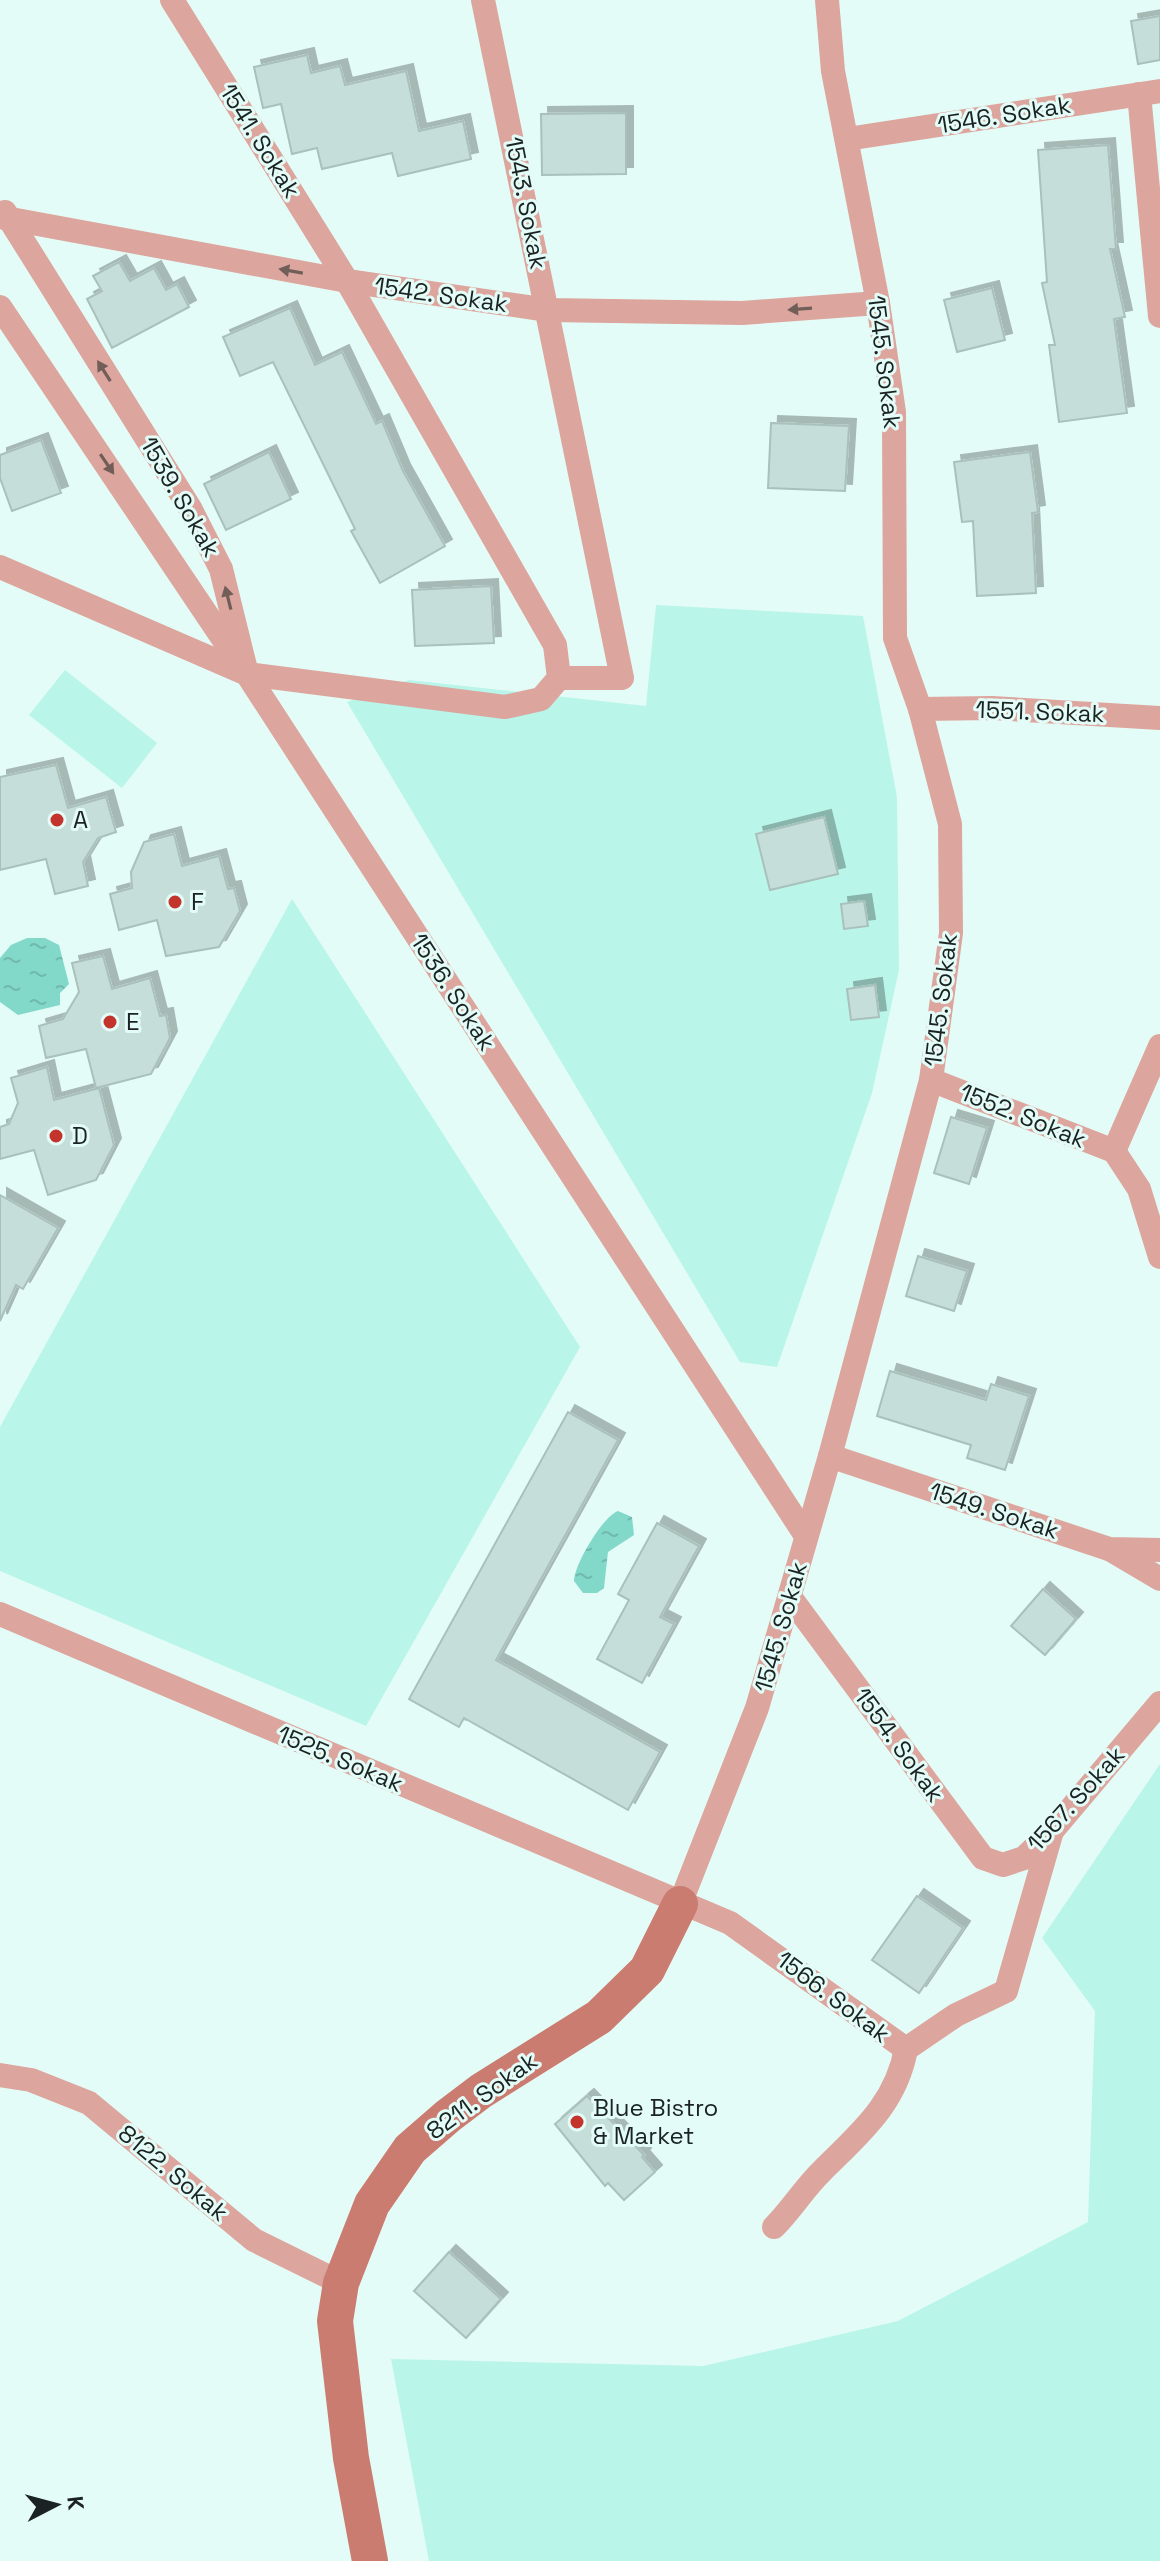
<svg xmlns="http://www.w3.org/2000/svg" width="1160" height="2561" viewBox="0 0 1160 2561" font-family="'Space Grotesk',sans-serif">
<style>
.green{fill:#b9f5e9}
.water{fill:url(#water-ripples)}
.building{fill:#c6ded9;stroke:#a9c0bb;stroke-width:2;filter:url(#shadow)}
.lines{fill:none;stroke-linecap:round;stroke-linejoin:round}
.street{stroke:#dca59d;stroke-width:24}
.secondary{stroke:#cb7c71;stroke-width:36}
.oneway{fill:#715e59}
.poi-dot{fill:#c3352c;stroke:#e4fcf7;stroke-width:3}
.labels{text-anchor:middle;stroke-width:6;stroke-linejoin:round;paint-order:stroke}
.street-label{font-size:24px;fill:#1a2321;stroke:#e4fcf7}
.poi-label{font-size:24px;fill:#1a2321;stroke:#e4fcf7;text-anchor:start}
</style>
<defs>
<pattern id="water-ripples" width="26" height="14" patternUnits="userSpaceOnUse" patternTransform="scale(2)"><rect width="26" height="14" fill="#82d9ca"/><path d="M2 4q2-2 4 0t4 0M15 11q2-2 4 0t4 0" fill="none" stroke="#70baad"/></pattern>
<filter id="shadow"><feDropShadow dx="7" dy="-7" stdDeviation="0" flood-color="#0004"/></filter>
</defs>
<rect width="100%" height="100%" fill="#e4fcf7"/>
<g class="green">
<polygon points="656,605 863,616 897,797 899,970 872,1093 777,1367 740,1362 347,702 409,680 646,706"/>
<polygon points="65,670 157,743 122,788 29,715"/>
<polygon points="292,899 580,1347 366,1726 0,1571 0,1427"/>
<polygon points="1160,1764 1160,2561 429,2561 391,2359 703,2366 898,2321 1088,2222 1095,2011 1042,1938"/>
</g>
<g class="water">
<polygon points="27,938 45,938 59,945 69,984 60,993 60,1005 18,1015 0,1002 0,958 11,945"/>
<path d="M 618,1511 L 632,1517 L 634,1535 L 608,1552 L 604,1588 L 597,1593 L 583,1593 L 574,1581 C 574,1565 603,1516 618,1511 Z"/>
</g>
<g class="building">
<polygon points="1160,16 1160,60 1138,64 1131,21"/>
<polygon points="307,55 311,73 340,66 345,85 406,71 419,131 463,121 471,159 398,176 392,153 322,169 317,148 292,154 281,104 263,108 254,67"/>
<polygon points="626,113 626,174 542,175 541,114"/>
<polygon points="1108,145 1116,249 1110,249 1125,317 1114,319 1127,413 1059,422 1049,345 1055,345 1042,283 1047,282 1038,150"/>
<polygon points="119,262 130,281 154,268 166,290 177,284 189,307 112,348 87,299 102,291 93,276"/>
<polygon points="992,288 1005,340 957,352 944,300"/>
<polygon points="290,308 315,365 342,352 376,424 382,421 403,471 445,546 380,583 351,531 355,529 273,362 240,376 223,337"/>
<polygon points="771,423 849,426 845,491 768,488"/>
<polygon points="41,440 61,493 12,511 0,478 0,455"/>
<polygon points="269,452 291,499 226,530 204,484"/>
<polygon points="1030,452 1038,512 1032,513 1036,593 977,596 973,521 962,522 954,462"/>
<polygon points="491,586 494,643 415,646 412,590"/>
<polygon points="56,765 68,808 106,797 116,832 98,838 83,862 88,886 55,894 46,859 0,870 0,777"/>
<polygon points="824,817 838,874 770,890 756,834"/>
<polygon points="174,834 182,866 219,856 228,889 234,888 240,911 219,947 166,956 157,920 119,930 110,894 132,888 131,872 144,842"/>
<polygon points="864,901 868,926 844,929 841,904"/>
<polygon points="103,956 112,989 150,978 160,1016 166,1015 170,1038 151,1074 96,1088 86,1049 46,1058 39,1026 63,1019 79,992 72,963"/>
<polygon points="875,985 879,1017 851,1020 847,989"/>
<polygon points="47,1067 54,1100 99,1088 114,1145 96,1180 48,1195 34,1150 0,1159 0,1127 9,1124 18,1103 11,1078"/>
<polygon points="951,1117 987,1128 969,1184 934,1173"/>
<polygon points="0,1195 58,1228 23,1289 16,1285 0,1321"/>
<polygon points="918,1256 967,1271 954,1311 906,1296"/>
<polygon points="890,1371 986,1400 991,1384 1029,1396 1005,1470 967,1458 971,1445 877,1416"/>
<polygon points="568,1412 618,1440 496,1660 660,1752 628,1810 464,1718 459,1727 409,1699"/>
<polygon points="657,1523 699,1546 660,1617 674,1624 642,1683 597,1659 629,1600 618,1594"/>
<polygon points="1043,1589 1076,1619 1045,1655 1011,1626"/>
<polygon points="917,1896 963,1928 919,1993 872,1960"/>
<polygon points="587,2096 644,2155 642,2157 655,2172 624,2200 608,2183 605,2186 555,2124"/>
<polygon points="449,2252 501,2299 466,2338 414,2291"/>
</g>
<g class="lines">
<g class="street">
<polyline points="172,0 347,281 555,645 559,678 541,699 505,707 247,674"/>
<polyline points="483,0 622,678 559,678"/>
<polyline points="1139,94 1160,316"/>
<polyline points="847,139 1160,91"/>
<polyline points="5,212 190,508 221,569 247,674"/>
<polyline points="0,217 347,281 548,310 742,313 878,303"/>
<polyline points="0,307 236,658"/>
<polyline points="0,567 247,674 806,1536"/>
<polyline points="920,709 992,708 1160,718"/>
<polyline points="931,1080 1114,1151 1160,1046"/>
<polyline points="1114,1151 1139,1189 1160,1257"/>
<polyline points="830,1456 1109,1549 1160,1550"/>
<polyline points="1111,1550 1160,1579"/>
<polyline points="790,1597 983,1858 1003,1865 1024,1858 1052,1831 1160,1703"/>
<polyline points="0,1614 730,1923 906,2049 956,2015 1006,1991 1052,1831"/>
<polyline points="680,1904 757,1708 830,1456 931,1080 951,933 950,824 920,709 895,638 894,412 878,303 833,71 827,0"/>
<polyline points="0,2075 31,2080 89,2103 254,2240 341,2283"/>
<path d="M 774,2227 C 792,2209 805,2187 823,2170 C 860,2133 896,2104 906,2049"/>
</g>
<polyline class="secondary" points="370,2561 351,2458 335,2321 341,2283 372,2204 410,2149 448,2116 481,2091 599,2017 647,1970 680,1904"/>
</g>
<defs><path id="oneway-solid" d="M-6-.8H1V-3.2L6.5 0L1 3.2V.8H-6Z" transform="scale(2)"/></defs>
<g class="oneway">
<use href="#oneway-solid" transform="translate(291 271) rotate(-170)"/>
<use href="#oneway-solid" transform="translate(800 309) rotate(176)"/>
<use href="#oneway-solid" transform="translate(104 371) rotate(-122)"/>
<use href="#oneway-solid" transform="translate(107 464) rotate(56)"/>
<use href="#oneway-solid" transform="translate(228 598) rotate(-104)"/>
</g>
<g class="poi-dot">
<circle cx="57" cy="820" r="8"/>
<circle cx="175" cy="902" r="8"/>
<circle cx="110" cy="1022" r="8"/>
<circle cx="56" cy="1136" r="8"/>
<circle cx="577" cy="2122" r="8"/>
</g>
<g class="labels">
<g class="street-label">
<text transform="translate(1004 115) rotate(-9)" y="8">1546. Sokak</text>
<text transform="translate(260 141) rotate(58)" y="8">1541. Sokak</text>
<text transform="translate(526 203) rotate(79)" y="8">1543. Sokak</text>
<text transform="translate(441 295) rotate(8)" y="8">1542. Sokak</text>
<text transform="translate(884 362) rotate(83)" y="8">1545. Sokak</text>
<text transform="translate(180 497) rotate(60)" y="8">1539. Sokak</text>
<text transform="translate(1040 712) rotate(2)" y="8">1551. Sokak</text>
<text transform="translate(453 992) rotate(57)" y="8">1536. Sokak</text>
<text transform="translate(941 1000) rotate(-83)" y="8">1545. Sokak</text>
<text transform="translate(1023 1116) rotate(22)" y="8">1552. Sokak</text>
<text transform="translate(994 1511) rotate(18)" y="8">1549. Sokak</text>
<text transform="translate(781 1627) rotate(-74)" y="8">1545. Sokak</text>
<text transform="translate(899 1745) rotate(54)" y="8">1554. Sokak</text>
<text transform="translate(340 1759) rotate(23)" y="8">1525. Sokak</text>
<text transform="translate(1076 1799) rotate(-48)" y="8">1567. Sokak</text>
<text transform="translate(833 1997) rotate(37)" y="8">1566. Sokak</text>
<text transform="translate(482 2096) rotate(-36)" y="8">8211. Sokak</text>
<text transform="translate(173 2173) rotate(40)" y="8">8122. Sokak</text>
</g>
<g class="poi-label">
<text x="73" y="828">A</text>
<text x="191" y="910">F</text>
<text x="126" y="1030">E</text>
<text x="72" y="1144">D</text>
<text x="593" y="2116">Blue Bistro<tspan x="593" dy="28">&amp; Market</tspan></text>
</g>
</g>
<g transform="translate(56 2505) rotate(84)" stroke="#e4fcf7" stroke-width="6" paint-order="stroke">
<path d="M0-6L14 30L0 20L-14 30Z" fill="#1a2321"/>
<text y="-12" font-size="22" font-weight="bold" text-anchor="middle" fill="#1a2321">K</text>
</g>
</svg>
